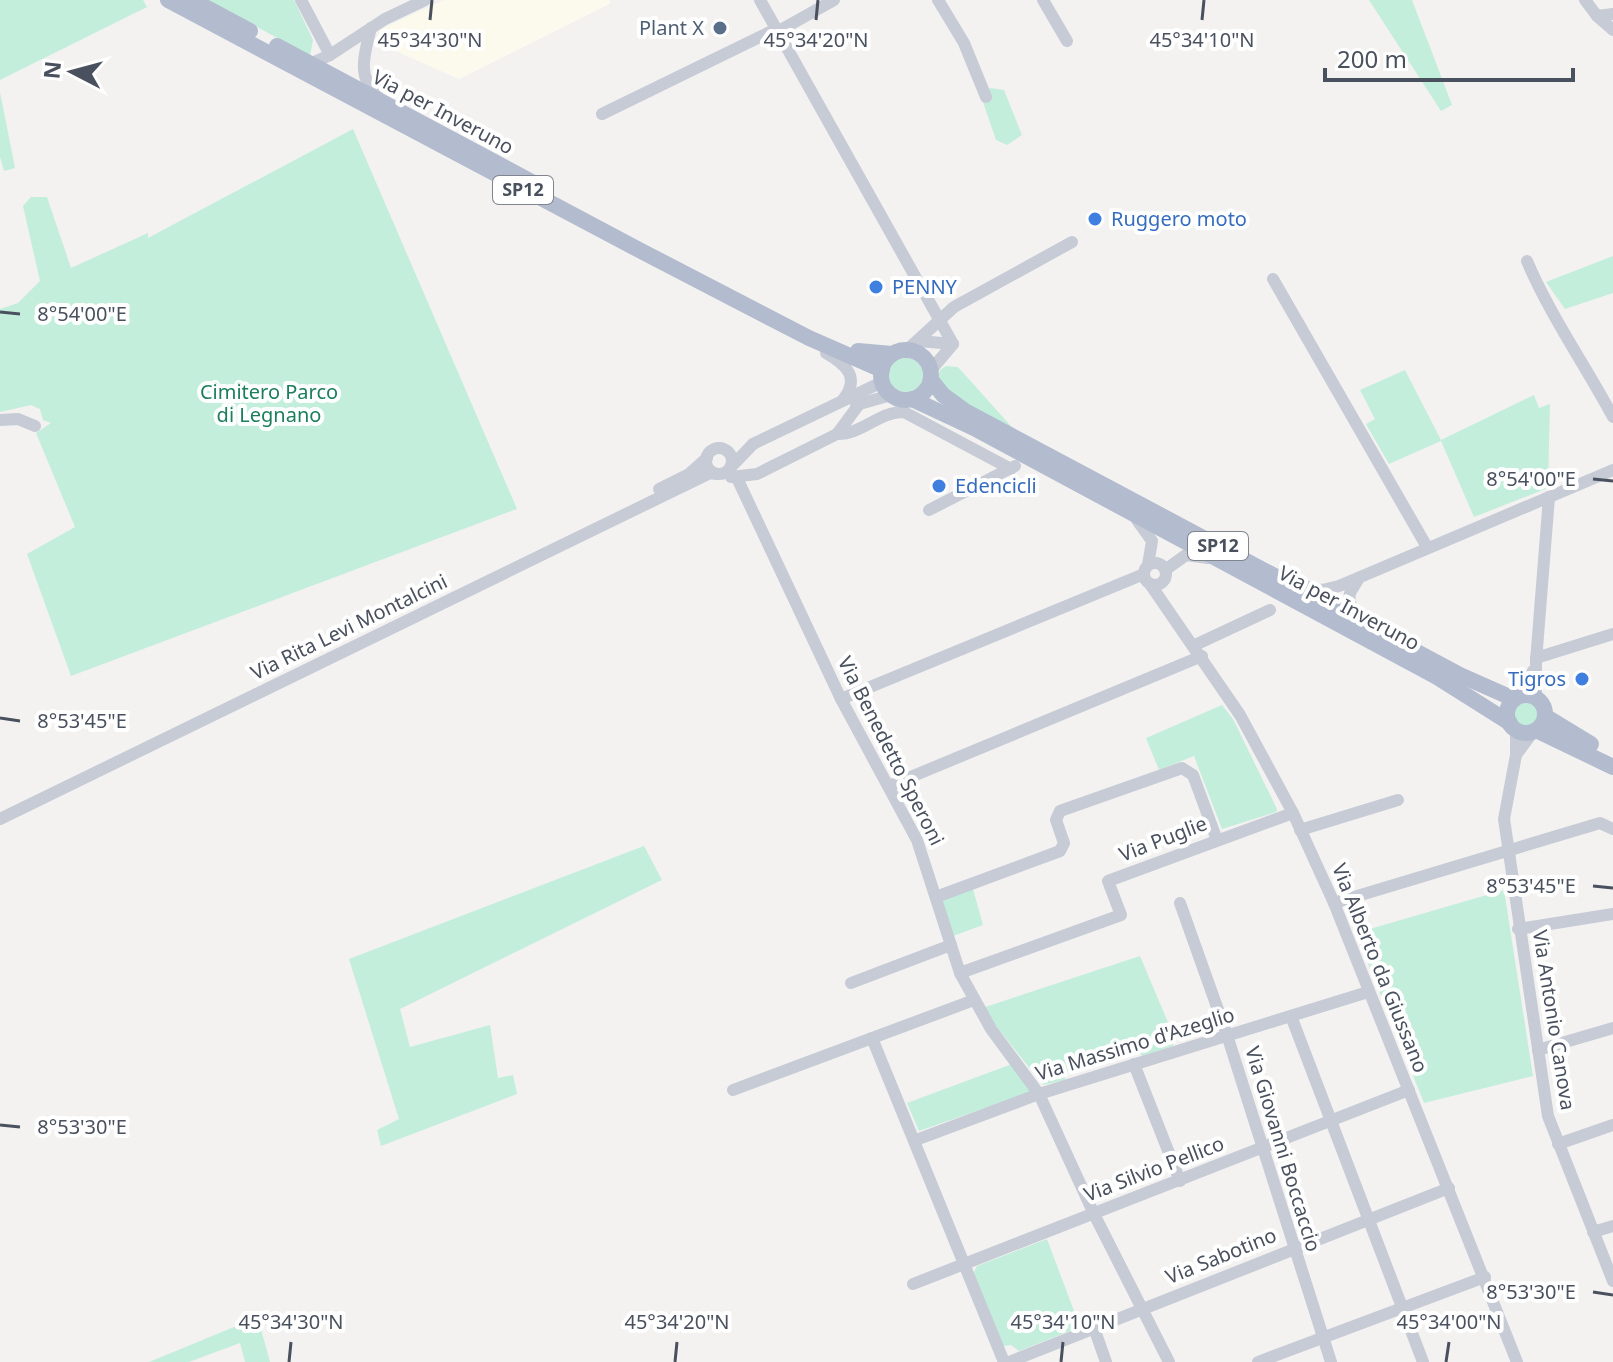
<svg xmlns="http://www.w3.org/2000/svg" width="1613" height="1362" viewBox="0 0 1613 1362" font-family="'Noto Sans',sans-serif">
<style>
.commercial{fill:#fcfaed}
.green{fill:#c3eedb}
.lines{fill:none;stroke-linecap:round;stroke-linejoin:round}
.minor{stroke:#c6cbd5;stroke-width:12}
.major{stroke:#b3bcce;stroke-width:16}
.ticks{fill:none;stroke:#4a515e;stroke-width:3}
.service-dot{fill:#5c6f8a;stroke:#fff;stroke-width:3}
.shop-dot{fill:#3f7fe0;stroke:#fff;stroke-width:3}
.labels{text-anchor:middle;stroke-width:8;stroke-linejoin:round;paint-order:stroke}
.shield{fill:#fff;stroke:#80858e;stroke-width:2}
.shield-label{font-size:18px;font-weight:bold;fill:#4a515e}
.service-label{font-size:20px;fill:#4e5e75;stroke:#fff;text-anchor:end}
.street-label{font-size:20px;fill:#4a515e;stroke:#fff}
.shop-label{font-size:20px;fill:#366cbe;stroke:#fff;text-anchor:start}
.park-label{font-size:20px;fill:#1c7e5d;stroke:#fff}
.ticks-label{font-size:20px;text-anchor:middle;fill:#4a515e;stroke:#fff;stroke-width:8;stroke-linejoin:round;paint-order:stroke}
</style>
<rect width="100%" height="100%" fill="#f3f2f1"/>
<polygon class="commercial" points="444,0 609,0 611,3 459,79 382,45 379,30"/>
<g class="green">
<polygon points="0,0 143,0 147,7 0,80"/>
<polygon points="208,0 294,0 313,40 310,56"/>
<polygon points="1369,0 1412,0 1452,105 1441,111"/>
<polygon points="990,88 1004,90 1022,135 1007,145 996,140 982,99"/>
<polygon points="0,92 15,168 4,171 0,157"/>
<polygon points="353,129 517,509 71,676 27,554 75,527 36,433 51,423 43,420 40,409 31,405 0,412 0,309 18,303 40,281 23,206 31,197 47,197 71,268 148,233 148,238"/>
<polygon points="1613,256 1613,293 1565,309 1546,282"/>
<circle cx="906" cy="375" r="17"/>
<polygon points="946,366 958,367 1019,435 953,397 938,379 940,370"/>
<polygon points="1405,370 1441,440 1534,395 1539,408 1550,404 1548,488 1474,517 1441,441 1389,464 1366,424 1375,419 1360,390"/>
<circle cx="1526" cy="714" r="13"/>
<polygon points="1222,705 1233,719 1277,809 1276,812 1222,829 1194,756 1159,770 1146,738"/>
<polygon points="644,846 662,880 400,1009 410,1047 490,1025 498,1078 513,1075 517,1094 381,1146 377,1130 399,1119 349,959"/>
<polygon points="973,889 983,925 953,936 942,901"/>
<polygon points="1504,890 1533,1076 1424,1103 1356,933"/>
<polygon points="1140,956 1175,1039 1173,1046 1142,1056 1138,1051 1065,1073 1065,1080 1043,1085 982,1008"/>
<polygon points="1012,1064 1031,1092 919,1131 907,1103"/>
<polygon points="1047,1239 1080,1327 1019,1351 1011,1345 1003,1346 974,1272 977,1266"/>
<polygon points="259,1322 270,1362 245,1362 240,1343 189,1362 149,1362 234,1327"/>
</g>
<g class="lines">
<g class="minor">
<polyline points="301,0 330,55"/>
<polyline points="760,0 953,344 931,370"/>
<polyline points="938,0 964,43 986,97"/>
<polyline points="1043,0 1067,41"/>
<polyline points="1585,0 1597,16 1613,14"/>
<polyline points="1597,16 1613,30"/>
<path d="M 371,28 C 365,51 356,78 377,94"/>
<polyline points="777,32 834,0"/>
<polyline points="310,64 330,55 385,19 425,0"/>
<polyline points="602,114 776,29"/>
<path d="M 1527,261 C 1550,315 1585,365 1613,417"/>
<polyline points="1273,279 1427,547"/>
<polyline points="919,341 953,344"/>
<polyline points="907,350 954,307 1072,242"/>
<path d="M 826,353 C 847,365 861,378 842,401"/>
<polyline points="856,405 891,395"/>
<polyline points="0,420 18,419 35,426"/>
<path d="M 837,434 C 861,435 880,411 904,412 L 1011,469"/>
<circle cx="719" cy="461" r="13"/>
<polyline points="730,468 753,444 882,382"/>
<polyline points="731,477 757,474 837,434 860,403"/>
<polyline points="737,478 841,699 917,840 960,973 991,1029 1039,1094 1094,1214 1169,1362"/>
<polyline points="659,489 689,474 707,458"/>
<polyline points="929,510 1015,466"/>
<polyline points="1137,520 1152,541 1148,565"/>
<circle cx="1155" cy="574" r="11"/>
<polyline points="1165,570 1186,555 1208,558"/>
<polyline points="1359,578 1350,593 1349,603 1362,619"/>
<polyline points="1150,584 1240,715 1293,813 1334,903 1517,1362"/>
<polyline points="1300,585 1322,590 1339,586 1613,470"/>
<polyline points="1195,645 1270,610"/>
<polyline points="1536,658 1613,634"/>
<polyline points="1520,696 1533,671"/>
<polyline points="1536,697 1536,661 1549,497"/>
<polyline points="841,699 1144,574"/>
<polyline points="1516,731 1516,755 1504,819 1548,1116 1613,1281"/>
<polyline points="1516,755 1533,732"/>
<polyline points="889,786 1202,656"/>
<polyline points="0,819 710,473 717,474"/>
<polyline points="1300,830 1398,800"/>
<polyline points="936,897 1060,851 1064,843 1056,820 1060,811 1182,768 1193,775 1217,840"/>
<polyline points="1180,903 1227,1035 1331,1362"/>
<polyline points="1334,903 1600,823 1613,829"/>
<polyline points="1518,929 1613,914"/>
<polyline points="960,973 1121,915 1108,881 1293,813"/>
<polyline points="851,983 951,945"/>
<polyline points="1291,1016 1423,1362"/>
<polyline points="872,1038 1004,1362"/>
<polyline points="1538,1050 1613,1028"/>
<polyline points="1134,1064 1180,1181"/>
<polyline points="733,1090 974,1000"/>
<polyline points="916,1140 1039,1094 1368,992"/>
<polyline points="1558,1144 1613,1125"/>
<polyline points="1593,1232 1613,1226"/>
<polyline points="913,1284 1409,1090"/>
<polyline points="1094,1328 1106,1362"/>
<polyline points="1009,1362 1449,1188"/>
<polyline points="1258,1362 1485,1277"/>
</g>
<g class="major">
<polyline points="168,0 643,252 809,338 882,370"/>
<polyline points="192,0 250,31"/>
<polyline points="277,46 543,188"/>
<circle cx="906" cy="375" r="25"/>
<polyline points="858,351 892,354"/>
<polyline points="931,380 943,395 965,411 1460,675 1514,699"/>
<polyline points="912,399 974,428 1437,677 1510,723"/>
<circle cx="1526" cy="714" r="19"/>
<polyline points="1545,716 1591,744"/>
<polyline points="1536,730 1613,767"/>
</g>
</g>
<path class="ticks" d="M 430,20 L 432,0M 816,20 L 818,0M 1202,20 L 1204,0M 0,312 L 20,314M 1593,479 L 1613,481M 0,718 L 20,721M 1593,886 L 1613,888M 0,1125 L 20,1127M 1593,1292 L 1613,1295M 289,1362 L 291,1342M 675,1362 L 677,1342M 1061,1362 L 1063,1342M 1446,1362 L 1449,1342"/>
<circle class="service-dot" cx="720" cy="28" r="8"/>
<g class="shop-dot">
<circle cx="1095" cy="219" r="8"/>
<circle cx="876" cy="287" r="8"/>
<circle cx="939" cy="486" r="8"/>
<circle cx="1582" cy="679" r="8"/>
</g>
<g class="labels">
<g class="shield">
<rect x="493" y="176" width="60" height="28" rx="6"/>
<rect x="1188" y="532" width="60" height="28" rx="6"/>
</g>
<g class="shield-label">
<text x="523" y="196">SP12</text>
<text x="1218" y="552">SP12</text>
</g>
<g class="service-label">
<text x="704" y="35">Plant X</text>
</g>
<g class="street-label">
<text transform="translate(443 112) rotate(28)" y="7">Via per Inveruno</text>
<text transform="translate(1349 608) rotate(28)" y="7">Via per Inveruno</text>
<text transform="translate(349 627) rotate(-26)" y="7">Via Rita Levi Montalcini</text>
<text transform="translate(891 751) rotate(63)" y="7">Via Benedetto Speroni</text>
<text transform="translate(1163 839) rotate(-21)" y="7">Via Puglie</text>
<text transform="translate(1380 968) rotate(68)" y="7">Via Alberto da Giussano</text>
<text transform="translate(1554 1020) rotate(81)" y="7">Via Antonio Canova</text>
<text transform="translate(1135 1044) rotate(-17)" y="7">Via Massimo d'Azeglio</text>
<text transform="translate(1283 1149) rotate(73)" y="7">Via Giovanni Boccaccio</text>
<text transform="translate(1154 1169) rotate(-21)" y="7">Via Silvio Pellico</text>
<text transform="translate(1221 1256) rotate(-22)" y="7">Via Sabotino</text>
</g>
<g class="shop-label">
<text x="1111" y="226">Ruggero moto</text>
<text x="892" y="294">PENNY</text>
<text x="955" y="493">Edencicli</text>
<text x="1566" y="686" text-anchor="end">Tigros</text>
</g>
<g class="park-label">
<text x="269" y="399">Cimitero Parco<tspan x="269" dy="23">di Legnano</tspan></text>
</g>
</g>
<g class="ticks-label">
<text x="430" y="47">45°34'30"N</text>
<text x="816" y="47">45°34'20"N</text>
<text x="1202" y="47">45°34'10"N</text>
<text x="82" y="321">8°54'00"E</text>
<text x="1531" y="486">8°54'00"E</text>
<text x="82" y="728">8°53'45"E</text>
<text x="1531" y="893">8°53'45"E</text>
<text x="82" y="1134">8°53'30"E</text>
<text x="1531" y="1299">8°53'30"E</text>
<text x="291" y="1329">45°34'30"N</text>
<text x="677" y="1329">45°34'20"N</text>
<text x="1063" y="1329">45°34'10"N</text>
<text x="1449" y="1329">45°34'00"N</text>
</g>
<g transform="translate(72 72) rotate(276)" stroke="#ffffff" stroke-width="6" paint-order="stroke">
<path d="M0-6L14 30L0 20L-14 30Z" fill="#4a515e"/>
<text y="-12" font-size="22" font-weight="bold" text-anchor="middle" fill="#4a515e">N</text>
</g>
<path d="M1325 68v12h248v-12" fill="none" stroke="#4a515e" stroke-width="4"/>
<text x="1337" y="68" font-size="24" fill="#4a515e" stroke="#ffffff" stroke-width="6" paint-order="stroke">200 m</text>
</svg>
